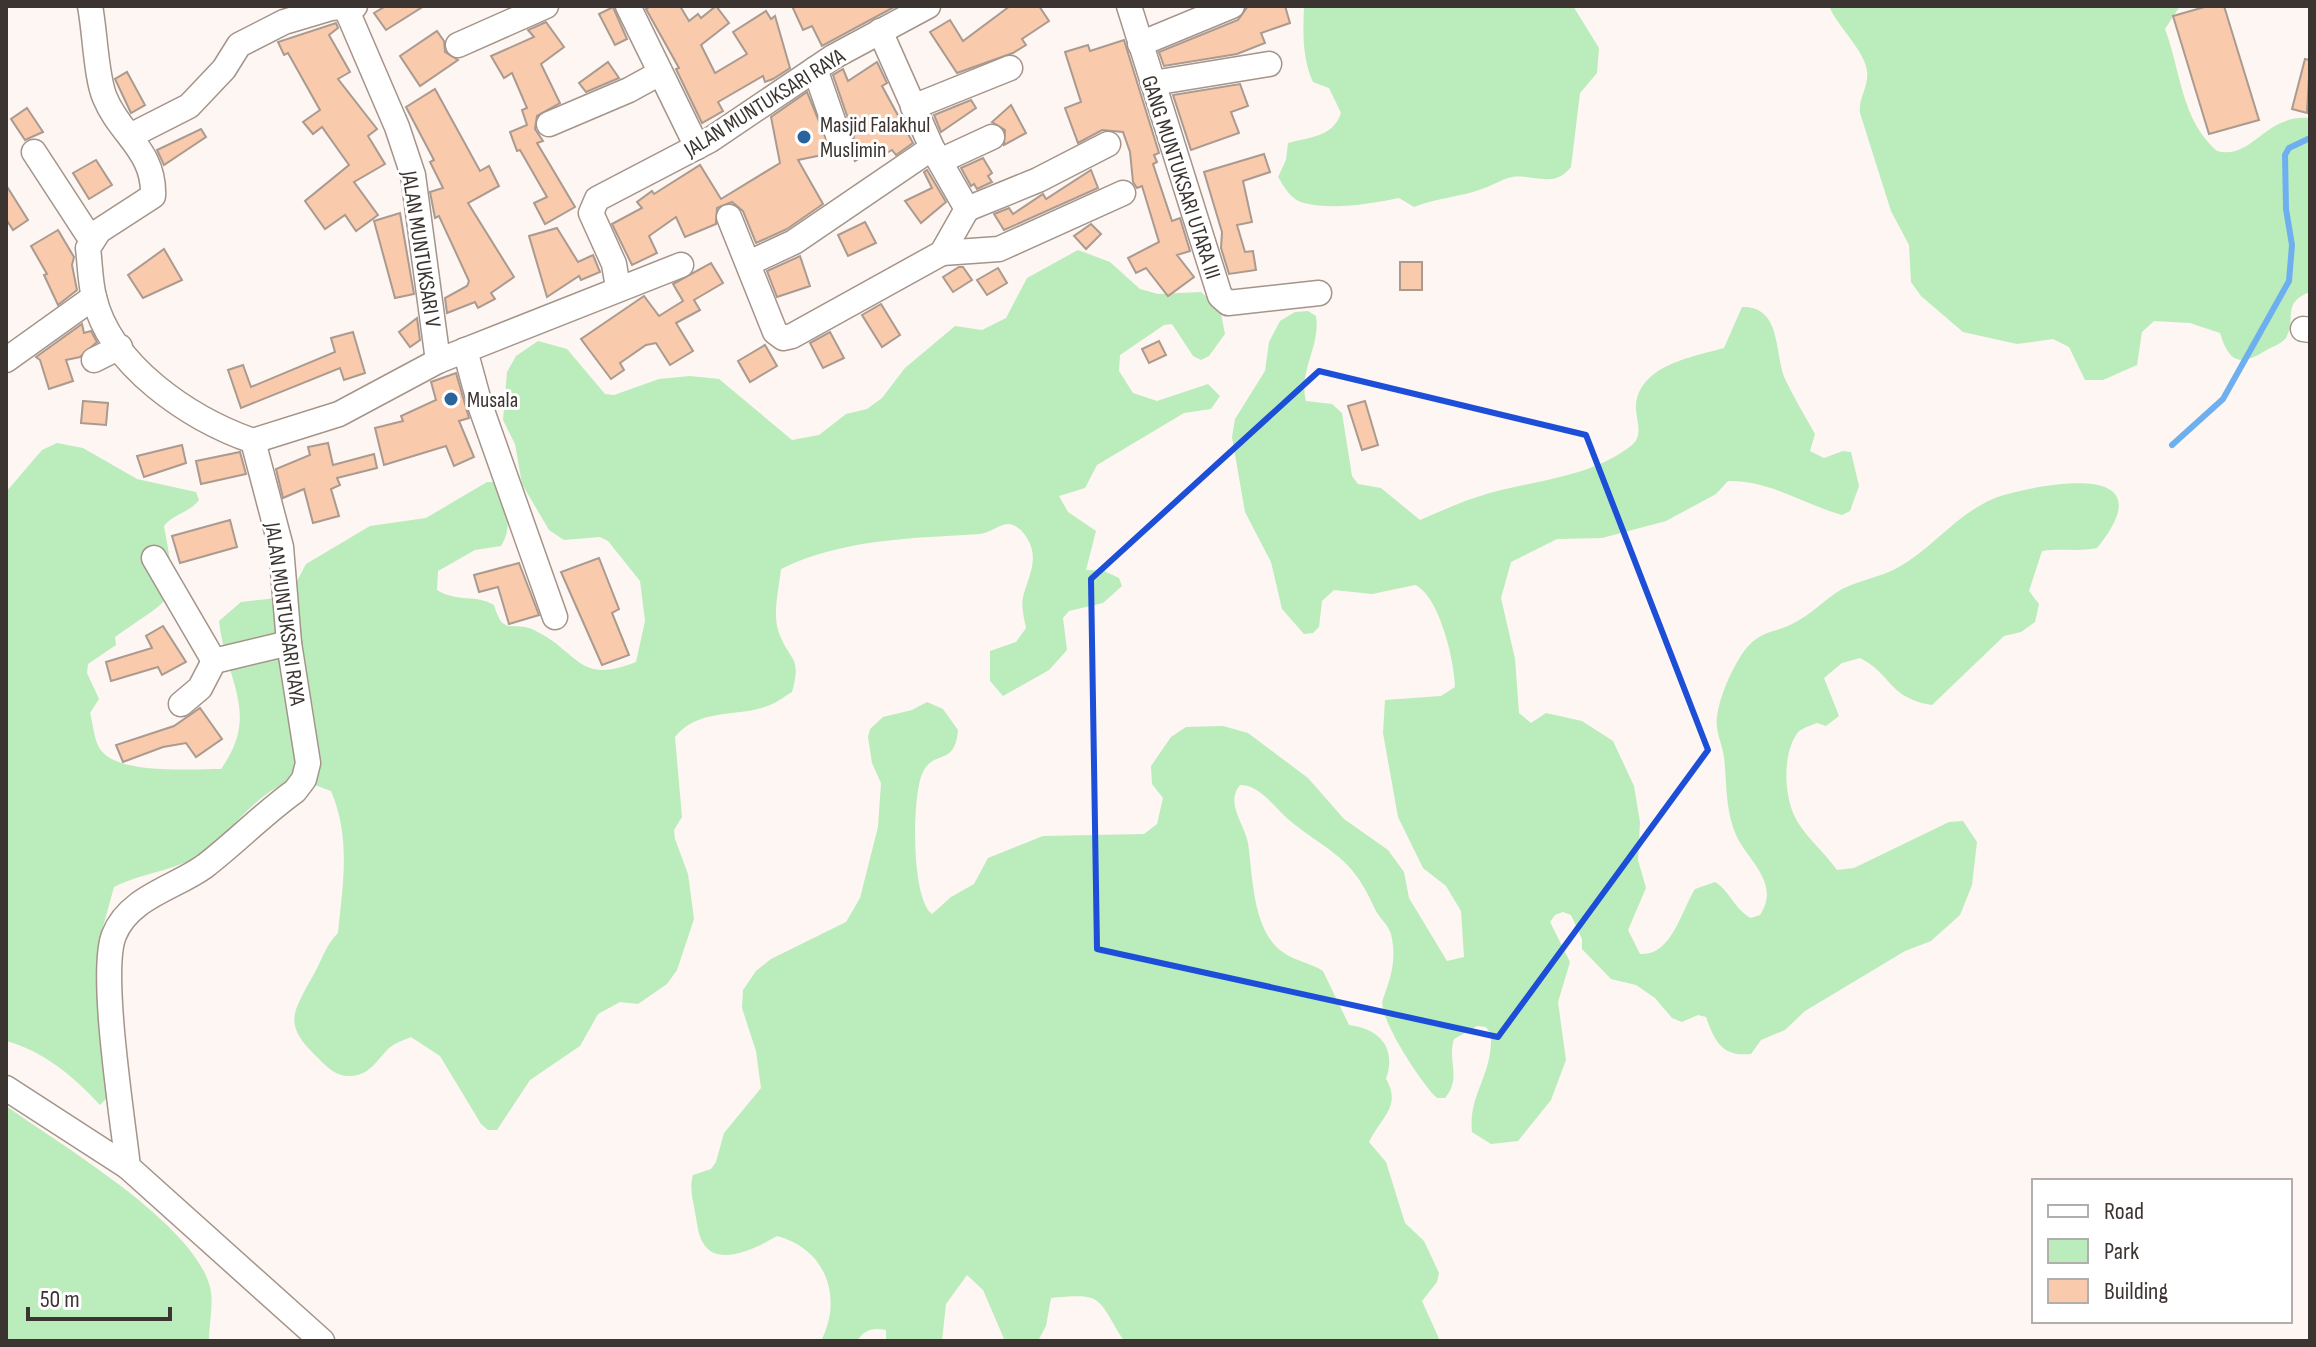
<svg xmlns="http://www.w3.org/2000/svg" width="2316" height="1347" viewBox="0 0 2316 1347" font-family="'Sofia Sans Condensed',sans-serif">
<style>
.green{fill:#bbecbc}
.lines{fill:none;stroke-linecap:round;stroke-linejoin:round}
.stream{stroke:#6eb0ef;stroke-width:6}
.building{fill:#f9caab;stroke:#aa9a90;stroke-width:2}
.minor-casing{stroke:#a4948a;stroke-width:27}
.minor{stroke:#fff;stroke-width:24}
.marked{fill:none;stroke:#1d4ed8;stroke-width:6;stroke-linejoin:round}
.poi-dot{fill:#2a649c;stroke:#fff;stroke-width:3}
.labels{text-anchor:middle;stroke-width:6;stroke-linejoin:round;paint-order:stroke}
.street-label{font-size:22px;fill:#3b3430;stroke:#fff}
.poi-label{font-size:22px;fill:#3b3430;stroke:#fff;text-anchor:start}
</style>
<rect width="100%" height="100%" fill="#fdf6f2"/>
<g class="green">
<path d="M 1304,6 L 1573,6 L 1599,48 L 1597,73 L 1580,93 L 1571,167 C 1554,189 1534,174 1512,177 C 1502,179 1491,186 1482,189 C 1460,197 1436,198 1414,207 L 1399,198 C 1370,204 1333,210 1304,203 C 1291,200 1284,187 1278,177 L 1286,160 L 1288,143 C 1310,137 1333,137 1341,113 L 1329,88 L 1313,82 C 1302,58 1303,32 1304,6 Z"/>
<path d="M 1829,6 L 2180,6 L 2165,29 C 2181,71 2181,120 2217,151 C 2253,160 2264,114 2310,118 L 2310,292 C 2281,303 2297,317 2286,338 C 2280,345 2273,346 2265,351 C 2239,367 2229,362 2220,333 L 2190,323 L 2154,321 L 2142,332 L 2137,365 L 2103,380 L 2085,380 L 2069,347 L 2053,339 L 2017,344 L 1963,332 L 1921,296 L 1911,282 L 1909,245 L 1891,211 L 1860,113 C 1858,98 1869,87 1867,71 C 1865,51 1837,26 1829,6 Z"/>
<path d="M 1078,250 L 1110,262 L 1140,289 L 1158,294 L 1201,292 L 1220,309 L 1225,334 L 1209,356 L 1201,360 L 1193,356 L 1172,324 L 1164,325 L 1120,355 L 1119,371 L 1133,393 L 1157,401 L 1208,384 L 1220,396 L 1211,409 L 1184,413 L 1097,465 L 1085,488 L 1059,496 L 1068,512 L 1096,531 L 1086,570 L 1104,571 L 1119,578 L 1122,586 L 1103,603 L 1069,611 L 1063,618 L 1067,650 L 1049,670 L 1003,696 L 990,681 L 990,651 L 1016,642 L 1026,628 C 1024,618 1021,606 1023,597 C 1028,577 1040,559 1027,538 C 1024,532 1016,524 1008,524 C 999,524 990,533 980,534 C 914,538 841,539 781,569 C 779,589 772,614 779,633 C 790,662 802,656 792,692 C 785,696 778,702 770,705 C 738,718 698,707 675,737 L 682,817 L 674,830 L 675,839 L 688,874 L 694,919 L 677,970 L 667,984 L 638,1004 L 620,1002 L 598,1014 L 580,1046 L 530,1080 L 497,1130 L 488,1130 L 481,1124 L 440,1056 L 411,1037 C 404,1040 395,1043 389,1048 C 377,1060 370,1075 351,1076 C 337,1077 328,1068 319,1059 C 282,1024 292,1014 314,974 C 323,958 325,946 338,933 C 343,883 351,838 331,791 C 322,788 312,783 302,782 C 265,777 229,837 200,855 C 173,871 142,873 114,887 L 98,945 L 107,1091 L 106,1099 L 100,1105 C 74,1077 44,1051 6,1041 L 6,492 L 42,450 L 57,443 L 83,448 L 137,479 L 196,492 L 199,500 C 189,513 173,514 164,526 C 178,605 179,592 115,637 L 116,645 L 88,664 L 87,673 L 99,699 L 90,713 C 93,724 94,740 100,749 C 117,775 191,769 221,769 C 261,713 226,682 219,621 L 241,602 L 277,598 L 285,594 L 297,581 L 306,564 L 370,526 L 426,518 L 487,482 L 496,482 C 504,504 515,524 501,546 L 475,550 L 438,571 L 437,590 C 458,603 476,594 494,605 C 504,639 513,619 536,631 C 580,653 578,685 636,662 L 645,621 L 640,581 L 608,541 L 600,537 L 564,540 L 549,530 L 522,484 L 515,444 L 503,420 L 507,372 L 516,356 L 538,341 L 567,349 L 605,394 L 614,395 L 659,379 L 690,376 L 719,379 L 792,440 L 819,435 L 846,414 L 867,409 L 882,398 L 905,368 L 955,326 L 982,330 L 1006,318 L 1027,278 Z"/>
<path d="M 1742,307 C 1782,306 1774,353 1785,379 C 1794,398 1805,416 1815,434 L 1810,451 L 1824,458 L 1843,451 L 1851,452 L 1859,486 L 1850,511 L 1842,515 C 1803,504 1770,480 1728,481 L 1716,494 L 1666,521 L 1602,538 L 1557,539 L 1511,562 L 1501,598 L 1515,659 L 1519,713 L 1531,723 L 1546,713 L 1582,721 L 1613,741 L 1634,786 L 1640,822 L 1638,860 L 1646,888 L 1628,930 L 1640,954 C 1672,956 1681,911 1695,889 L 1715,882 C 1730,891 1735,910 1751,918 L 1760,915 C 1781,883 1748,861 1736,835 C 1725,809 1727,784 1724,757 C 1722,743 1715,731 1717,716 C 1720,695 1731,671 1742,654 C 1758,631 1771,634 1792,624 C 1810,616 1825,599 1842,589 C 1860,580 1881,577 1899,567 C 1935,547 1962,507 2004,495 C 2050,482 2167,462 2097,548 C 2078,552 2061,548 2042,551 L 2029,591 L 2039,604 L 2035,622 L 2021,632 L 2004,636 L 1932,705 C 1888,698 1893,675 1860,658 L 1842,663 L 1824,678 L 1839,716 L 1826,726 L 1817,723 C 1810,726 1800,728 1796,735 C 1782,757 1784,799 1797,821 C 1807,838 1825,853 1837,870 L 1854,868 L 1949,822 L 1963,821 L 1977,842 L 1972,885 L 1960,915 L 1931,941 L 1905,951 L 1805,1011 L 1785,1030 L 1761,1040 L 1751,1054 C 1721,1057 1715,1041 1706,1017 L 1698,1015 L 1682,1022 L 1672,1018 L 1655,998 L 1636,985 L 1611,979 L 1582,949 L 1582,939 L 1571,915 L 1563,912 L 1555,915 L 1550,922 L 1570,962 L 1558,1002 L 1566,1060 L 1551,1100 L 1518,1141 L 1491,1144 L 1472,1132 C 1468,1094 1493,1076 1491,1034 L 1486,1027 L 1477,1026 L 1454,1039 C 1447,1061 1462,1078 1445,1098 L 1437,1098 C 1423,1086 1376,1015 1383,999 C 1391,977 1397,959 1391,934 C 1388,924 1379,918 1375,909 C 1351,854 1330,854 1288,819 C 1274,807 1259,784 1240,785 C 1225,803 1244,823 1248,843 C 1253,876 1252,932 1284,953 C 1295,961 1311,963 1323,971 L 1349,1025 C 1379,1029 1397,1047 1386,1079 C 1402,1106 1381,1117 1369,1142 L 1386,1162 L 1405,1223 L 1424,1241 L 1439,1273 L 1437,1282 L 1422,1301 L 1440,1341 L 1124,1341 C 1096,1297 1105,1293 1051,1298 L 1046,1326 L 1038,1341 L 1005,1341 L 983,1290 L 967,1275 L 946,1304 L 942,1341 L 886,1341 L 886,1330 C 873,1327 864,1330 857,1341 L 821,1341 C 843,1299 827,1249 777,1236 C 760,1246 718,1269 703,1243 C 698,1235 697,1222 695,1212 C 693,1200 689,1188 693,1175 L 711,1169 L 716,1162 L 724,1133 L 761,1088 L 756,1051 L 742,1008 L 743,990 L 756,971 L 771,959 L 846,922 L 860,898 L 878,827 L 881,783 L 872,763 L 868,737 L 870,729 L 883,717 L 912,710 L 927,702 L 943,709 L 958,730 C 955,768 933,748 922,774 C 912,799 911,898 932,914 L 951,897 L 974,884 L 988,858 L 1043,836 L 1144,834 L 1157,824 L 1163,798 L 1152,784 L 1151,766 L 1171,737 L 1186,727 L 1223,726 L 1248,733 L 1308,778 L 1344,819 L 1388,850 L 1404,872 L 1409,898 L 1447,961 L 1464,957 L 1461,911 L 1446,886 L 1423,868 L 1398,817 L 1383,733 L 1385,700 L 1441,696 L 1455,687 C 1455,662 1439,595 1415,585 L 1372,594 L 1334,590 L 1322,601 L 1319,627 L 1313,633 L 1304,634 L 1282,609 L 1271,562 L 1245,512 L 1232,437 L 1235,419 L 1265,371 L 1269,342 L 1280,321 L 1295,312 L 1308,311 L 1316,316 C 1321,346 1298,371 1306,401 L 1332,404 L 1342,413 L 1352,476 L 1358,484 L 1381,488 L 1420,520 C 1439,512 1458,503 1477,497 C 1528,480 1588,480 1632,445 C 1643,436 1637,422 1636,410 C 1635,366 1692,357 1724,348 Z"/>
<path d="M 6,1106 C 59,1144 201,1227 211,1292 C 213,1305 209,1327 209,1341 L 6,1341 Z"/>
</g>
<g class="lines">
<polyline class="stream" points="2172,445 2223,399 2289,281 2292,245 2286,209 2285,155 2289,148 2310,138"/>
</g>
<g class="building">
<polygon points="386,6 424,6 386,30 374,13"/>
<polygon points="651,6 680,6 689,21 698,14 701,18 716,6 729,23 701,45 715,73 747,54 733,32 766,11 771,19 775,16 790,68 773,79 765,82 763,76 718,102 723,111 702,123 676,69 679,68 646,9"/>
<polygon points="792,6 896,6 822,46 812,26 803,30"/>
<polygon points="1010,6 1039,6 1049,21 1022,39 1026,45 1013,53 957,73 930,32 950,20 963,41"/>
<polygon points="1248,6 1285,6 1290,23 1261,33 1265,43 1237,54 1164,66 1159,52 1238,20"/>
<polygon points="2208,6 2224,6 2259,120 2209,134 2173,16"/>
<polygon points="613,7 627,39 615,45 599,14"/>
<polygon points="546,22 564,47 541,64 560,103 537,116 535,129 543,141 537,143 575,207 545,224 534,203 547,197 520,150 517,151 510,132 527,125 522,110 527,108 512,73 504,78 491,56 534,37 528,30"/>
<polygon points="336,23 338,28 329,35 350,72 338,79 377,129 368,136 385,164 354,182 378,215 356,231 345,215 325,229 305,201 349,165 322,127 313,134 303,122 320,110 288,53 284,55 278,42"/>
<polygon points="437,31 444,41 445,52 458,60 420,86 400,56"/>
<polygon points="1124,40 1159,153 1154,155 1157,162 1153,164 1172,221 1180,218 1190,251 1177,255 1194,277 1168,296 1146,268 1136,273 1128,258 1159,242 1142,186 1137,188 1133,182 1130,152 1123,132 1102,130 1078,143 1065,108 1081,102 1065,52 1088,45 1090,51"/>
<polygon points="2305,59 2310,60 2307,113 2292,109"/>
<polygon points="608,62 619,78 586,92 579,83"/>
<polygon points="877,62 887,83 882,86 913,143 896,155 892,150 878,158 872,150 855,161 850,152 854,136 833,75 843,69 848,81"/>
<polygon points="127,72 145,105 131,113 115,79"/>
<polygon points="1240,84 1248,106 1231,112 1239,133 1191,150 1173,95"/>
<polygon points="435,89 480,171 489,166 499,186 468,203 514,277 491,293 495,299 478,308 475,302 447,313 445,298 467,286 469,281 439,216 435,218 430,192 443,188 430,162 434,160 406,107"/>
<polygon points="807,92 832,153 798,160 823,204 787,229 756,243 743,211 732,202 717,208 716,224 685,237 676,217 649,236 657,253 632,265 612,224 642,208 637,202 652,191 654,194 700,165 721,199 780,163 771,117"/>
<polygon points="971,100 976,108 941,132 934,115"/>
<polygon points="1011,105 1026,133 1004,145 1005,130 992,122"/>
<polygon points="27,108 43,132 25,140 11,119"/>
<polygon points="201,129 206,137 164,165 157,150"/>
<polygon points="1264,154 1270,172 1243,181 1252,222 1237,225 1245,252 1253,251 1256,270 1229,274 1221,248 1222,232 1204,172"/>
<polygon points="983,158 992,173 988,176 992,182 977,189 974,184 971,186 961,168"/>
<polygon points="96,160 112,185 89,199 73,173"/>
<polygon points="927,170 946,202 921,223 905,201 932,188 924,172"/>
<polygon points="1091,170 1098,188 1004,230 994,214 1009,208 1013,214 1043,194 1046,199"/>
<polygon points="6,185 28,220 13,230 6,219"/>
<polygon points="400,213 414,294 395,298 374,221"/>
<polygon points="865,222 876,243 848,256 838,235"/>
<polygon points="1091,224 1101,234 1086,249 1074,236"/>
<polygon points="557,228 578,262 593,255 600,272 581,280 579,276 547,297 529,236"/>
<polygon points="58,230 74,257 72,265 77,290 58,305 44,275 47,274 31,246"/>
<polygon points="164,249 182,280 143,298 128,275"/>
<polygon points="800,256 810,286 777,297 767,271"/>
<rect x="1400" y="262" width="22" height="28"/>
<polygon points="711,263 723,283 694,300 700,310 676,323 693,351 670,365 656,343 646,345 620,363 624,370 611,379 581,339 644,296 659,316 683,301 673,284"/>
<polygon points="959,267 963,267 972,280 953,292 943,277"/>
<polygon points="998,268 1007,283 987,295 977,280"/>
<polygon points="881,304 900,335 882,347 862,315"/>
<polygon points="417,318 420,340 410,347 399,332"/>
<polygon points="82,324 84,333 91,331 97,342 80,357 66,360 73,381 49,389 40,360 36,357"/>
<polygon points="353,332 365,373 344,380 340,368 241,408 228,370 243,365 251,387 335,352 331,338"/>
<polygon points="830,332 844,358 823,368 810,343"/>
<polygon points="1159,341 1166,355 1149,363 1142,349"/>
<polygon points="765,345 777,366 750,382 738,361"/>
<polygon points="456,373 469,418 459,421 474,457 454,466 446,446 384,465 375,428 403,421 401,416 436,400 431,382"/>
<polygon points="83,401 108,403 106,425 81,423"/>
<polygon points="1365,401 1378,445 1362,450 1348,406"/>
<polygon points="328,443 333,465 374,454 377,468 337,478 340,485 331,489 339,516 313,523 304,489 283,498 276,469 310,455 308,447"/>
<polygon points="182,445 186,463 144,477 137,456"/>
<polygon points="240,452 246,474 201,484 196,461"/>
<polygon points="230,520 237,547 180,563 172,536"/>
<polygon points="599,558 619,609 612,613 629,655 602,665 561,572"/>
<polygon points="519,563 539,615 509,624 498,587 479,592 474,575"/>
<polygon points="163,626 186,662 162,675 158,667 111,681 106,662 152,648 146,636"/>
<polygon points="200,708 222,739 196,757 186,743 163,747 123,762 116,745 174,726"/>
</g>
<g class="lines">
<defs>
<g id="minor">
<path d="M 90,6 C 95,31 96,78 105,98 C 120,135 155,151 153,196 L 99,231 L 88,248 C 90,264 90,281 94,297 C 110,366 190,419 253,441"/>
<polyline points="345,6 397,127 413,175 438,361"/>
<polyline points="628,6 697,147"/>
<polyline points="1129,6 1220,296 1228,303 1319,293"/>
<polyline points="1140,44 1232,6"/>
<polyline points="458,45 546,6"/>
<polyline points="815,69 840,141"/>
<polyline points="1153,83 1269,64"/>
<polyline points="913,107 1010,68"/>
<polyline points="549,124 629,90 660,73"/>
<polyline points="130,136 189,106 224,69 239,45 284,22 331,8 355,6"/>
<polyline points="34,152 92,241"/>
<polyline points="940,161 992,137"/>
<polyline points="967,209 1038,180 1108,144"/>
<polyline points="729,217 775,332 783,338 792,336 942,253 967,209 932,148 880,31"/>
<polyline points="942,253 999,249 1123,193"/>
<polyline points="749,263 794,242 932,148"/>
<polyline points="618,287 614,264 591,213 597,199 710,140 833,57 928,6"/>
<polyline points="2303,329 2310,330"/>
<polyline points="465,350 480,405 555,617"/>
<polyline points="6,360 94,297"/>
<polyline points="94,360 120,347"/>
<path d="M 253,441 L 281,547 L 289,643 L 308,763 L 304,779 L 295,791 C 263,814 236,842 205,866 C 175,888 129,897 114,935 C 99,972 123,1121 128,1167 L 322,1341"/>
<polyline points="253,441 339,414 438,361 681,265"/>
<polyline points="154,558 214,661 289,643"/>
<polyline points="181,704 200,688 214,661"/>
<polyline points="6,1088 128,1167"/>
</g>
</defs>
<use href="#minor" class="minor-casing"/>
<use href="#minor" class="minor"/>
</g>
<path class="marked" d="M 1319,371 L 1586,435 L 1708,750 L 1498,1037 L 1097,949 L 1091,579 Z"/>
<g class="poi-dot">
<circle cx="804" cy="137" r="8"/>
<circle cx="451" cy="399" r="8"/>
</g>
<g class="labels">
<g class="street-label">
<text transform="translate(764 102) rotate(-32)" y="8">JALAN MUNTUKSARI RAYA</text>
<text transform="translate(1182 177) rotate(72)" y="8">GANG MUNTUKSARI UTARA III</text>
<text transform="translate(422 249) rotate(81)" y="8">JALAN MUNTUKSARI V</text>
<text transform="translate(286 614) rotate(82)" y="8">JALAN MUNTUKSARI RAYA</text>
</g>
<g class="poi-label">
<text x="820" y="132">Masjid Falakhul<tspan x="820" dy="25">Muslimin</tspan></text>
<text x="467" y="407">Musala</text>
</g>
</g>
<rect width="2316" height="1347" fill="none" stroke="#3b3430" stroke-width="16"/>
<rect x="2032" y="1179" width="260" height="144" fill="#ffffff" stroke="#b1aeac" stroke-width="2"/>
<rect x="2048" y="1205" width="40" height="12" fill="#ffffff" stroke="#b1aeac" stroke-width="2"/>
<text x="2104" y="1219" font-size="24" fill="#3b3430">Road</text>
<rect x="2048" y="1239" width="40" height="24" fill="#bbecbc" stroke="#b1aeac" stroke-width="2"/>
<text x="2104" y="1259" font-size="24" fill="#3b3430">Park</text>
<rect x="2048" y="1279" width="40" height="24" fill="#f9caab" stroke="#b1aeac" stroke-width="2"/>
<text x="2104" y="1299" font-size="24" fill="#3b3430">Building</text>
<path d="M28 1307v12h142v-12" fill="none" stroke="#3b3430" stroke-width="4"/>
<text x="40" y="1307" font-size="24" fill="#3b3430" stroke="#ffffff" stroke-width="6" paint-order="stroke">50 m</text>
</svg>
